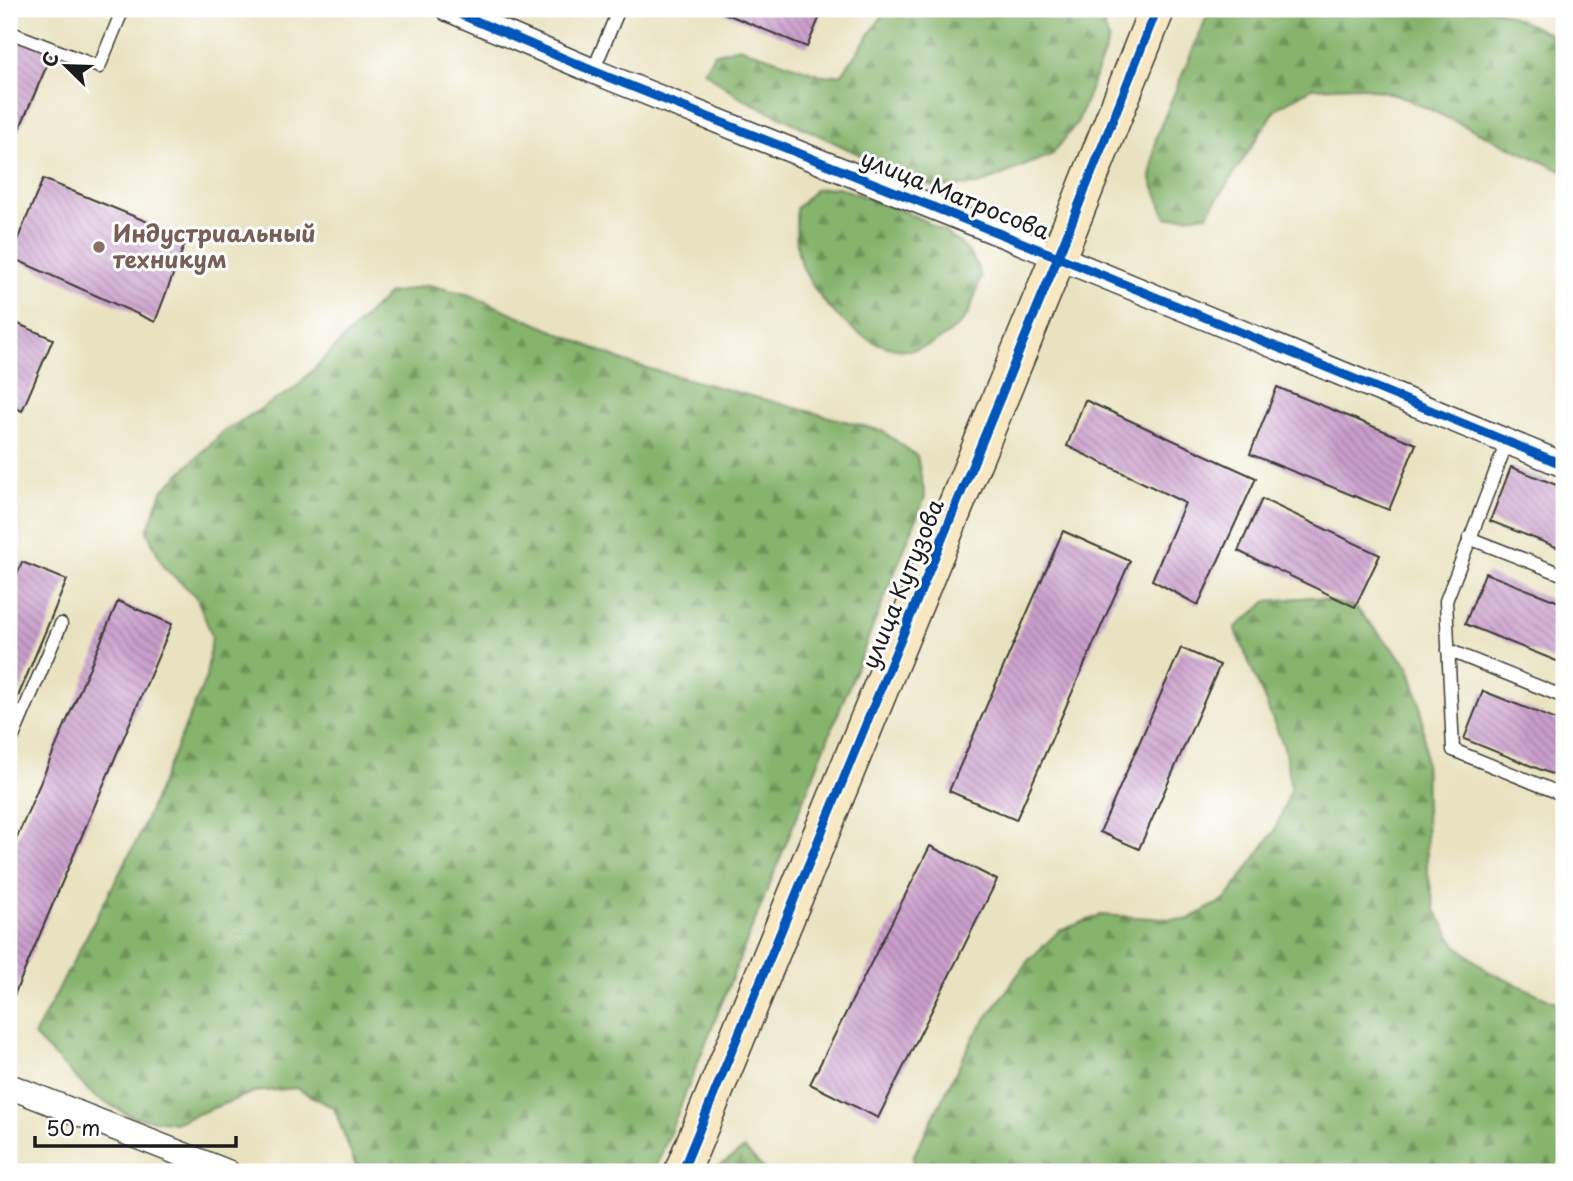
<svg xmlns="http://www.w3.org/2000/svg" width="1573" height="1181" viewBox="0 0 1573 1181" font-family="'Playpen Sans',sans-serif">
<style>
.forest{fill:url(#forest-firs);stroke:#516844;stroke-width:2}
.building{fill:url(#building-back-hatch)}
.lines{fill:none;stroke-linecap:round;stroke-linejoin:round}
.lane-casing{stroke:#3b3a35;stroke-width:15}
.street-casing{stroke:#3b3a35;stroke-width:27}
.secondary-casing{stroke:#3b3a35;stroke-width:38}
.lane{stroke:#fff;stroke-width:12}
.street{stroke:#fff;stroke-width:24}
.secondary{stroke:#f7e8c3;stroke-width:35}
.cycleway-casing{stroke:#fff;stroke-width:13}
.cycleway{stroke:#0057b8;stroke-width:9}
.education-dot{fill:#8d6e63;stroke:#fff;stroke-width:2.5}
.labels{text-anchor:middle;stroke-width:6;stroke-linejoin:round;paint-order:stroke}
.street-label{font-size:23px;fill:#1c1c1c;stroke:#fff}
.education-label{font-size:23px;font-weight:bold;fill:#785e54;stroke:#fff;text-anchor:start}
</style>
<defs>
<pattern id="forest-firs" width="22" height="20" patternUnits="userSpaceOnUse" patternTransform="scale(1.75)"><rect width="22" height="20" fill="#86b46d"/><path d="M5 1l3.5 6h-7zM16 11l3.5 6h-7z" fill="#6d9259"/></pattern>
<pattern id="building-back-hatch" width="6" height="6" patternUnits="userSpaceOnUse" patternTransform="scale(1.75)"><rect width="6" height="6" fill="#c99dcb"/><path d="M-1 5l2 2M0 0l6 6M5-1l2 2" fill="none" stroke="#a27fa4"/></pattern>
</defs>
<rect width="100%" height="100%" fill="#fff"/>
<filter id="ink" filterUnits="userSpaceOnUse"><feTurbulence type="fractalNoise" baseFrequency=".0143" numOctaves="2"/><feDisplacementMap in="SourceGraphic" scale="14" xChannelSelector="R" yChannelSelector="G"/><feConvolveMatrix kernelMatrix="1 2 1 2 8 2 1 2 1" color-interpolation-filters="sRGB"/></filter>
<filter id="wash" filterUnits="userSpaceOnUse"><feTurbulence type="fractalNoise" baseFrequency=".00686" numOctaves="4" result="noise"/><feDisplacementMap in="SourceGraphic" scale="28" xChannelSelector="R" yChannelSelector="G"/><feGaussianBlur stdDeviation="1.57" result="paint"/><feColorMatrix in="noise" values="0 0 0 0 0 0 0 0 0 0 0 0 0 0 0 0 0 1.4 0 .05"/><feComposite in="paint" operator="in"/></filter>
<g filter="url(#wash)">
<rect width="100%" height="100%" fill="#e9e2c0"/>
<g class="forest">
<polygon points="887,9 1099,9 1109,40 1078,121 1053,154 978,185 935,187 896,172 739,97 704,71 714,54 739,47 824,76 842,74"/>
<polygon points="1210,9 1496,9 1552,35 1564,36 1564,172 1398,95 1357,86 1312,88 1276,109 1207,215 1166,218 1151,179 1156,137"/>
<path d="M 838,187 C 876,202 949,222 972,257 C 976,263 979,271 981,277 C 976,290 972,311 963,321 C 951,334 925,351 907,350 C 861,349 812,299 799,257 C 795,243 797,224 796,209 L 816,189 Z"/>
<polygon points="429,285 470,295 628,363 882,431 917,456 925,497 654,1172 358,1172 334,1108 296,1088 254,1092 175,1123 133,1117 95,1097 34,1036 137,840 206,678 212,636 196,596 164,568 147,531 162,491 223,432 295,388 388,294"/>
<polygon points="1311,597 1355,607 1409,667 1421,707 1425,748 1427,869 1435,910 1456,945 1489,972 1564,1006 1564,1172 914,1172 913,1157 974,1036 1027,962 1059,931 1101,915 1187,920 1226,899 1275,830 1291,789 1284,747 1235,628 1268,601"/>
<polygon points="744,1149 767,1172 710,1172"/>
</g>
<g id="blocks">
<g class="building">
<polygon points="714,9 823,9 807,47"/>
<polygon points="9,32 54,49 9,153"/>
<polygon points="43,179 187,238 155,322 10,257"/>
<polygon points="9,320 53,339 22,411 9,405"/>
<polygon points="1277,387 1416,444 1389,510 1250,454"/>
<polygon points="1085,400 1256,478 1198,605 1152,580 1185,503 1067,446"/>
<polygon points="1511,467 1564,488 1564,550 1490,521"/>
<polygon points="1262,499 1380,555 1355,607 1238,551"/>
<polygon points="1063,531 1130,561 1016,820 949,791"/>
<polygon points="22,562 67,580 9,718 9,594"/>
<polygon points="1485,573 1564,604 1564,664 1465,624"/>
<polygon points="118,601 172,624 9,1007 9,856"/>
<polygon points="1181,648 1220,665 1139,849 1100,832"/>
<polygon points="1483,691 1564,723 1564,779 1464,739"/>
<polygon points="930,846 997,880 878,1118 810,1084"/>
</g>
</g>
</g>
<g filter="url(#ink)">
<use href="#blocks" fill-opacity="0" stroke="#3b3a35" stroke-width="2"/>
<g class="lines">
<defs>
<g id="lane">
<polyline points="9,32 99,67 123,9"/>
<polyline points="593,71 619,9"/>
<polyline points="1507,442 1446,601 1453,750 1564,795"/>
<polyline points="1469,538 1564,575"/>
<polyline points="1448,650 1564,697"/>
<polyline points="9,746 61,624"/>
</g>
<g id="street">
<polyline points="448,9 593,71 1058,257 1564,465"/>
<polyline points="9,1086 227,1172"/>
</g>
<polyline id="secondary" points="682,1172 1058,257 1157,9"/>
</defs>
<use href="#lane" class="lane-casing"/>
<use href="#street" class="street-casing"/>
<use href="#secondary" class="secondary-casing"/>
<use href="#lane" class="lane"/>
<use href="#street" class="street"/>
<use href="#secondary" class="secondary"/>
<defs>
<g id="cycleway">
<polyline points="448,9 593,71 1058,257 1564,465"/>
<polyline points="682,1172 1058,257 1157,9"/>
</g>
</defs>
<use href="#cycleway" class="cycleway-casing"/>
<use href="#cycleway" class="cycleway"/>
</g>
</g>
<circle class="education-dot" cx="99" cy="247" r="7"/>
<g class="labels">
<g class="street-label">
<text transform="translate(955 195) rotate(22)" y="8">улица Матросова</text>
<text transform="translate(903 584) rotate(-68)" y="8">улица Кутузова</text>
</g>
<g class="education-label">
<text x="113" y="242">Индустриальный<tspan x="113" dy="26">техникум</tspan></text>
</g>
</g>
<rect width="1573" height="1181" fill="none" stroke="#fff" stroke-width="35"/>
<g transform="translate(66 66) rotate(293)" stroke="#ffffff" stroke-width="5" paint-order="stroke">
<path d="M0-5L12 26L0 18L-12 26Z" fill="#1c1c1c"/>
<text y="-10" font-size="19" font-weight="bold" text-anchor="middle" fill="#1c1c1c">С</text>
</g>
<path d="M35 1136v10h201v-10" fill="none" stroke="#1c1c1c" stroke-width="3.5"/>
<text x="46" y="1136" font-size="21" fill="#1c1c1c" stroke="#ffffff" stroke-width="5" paint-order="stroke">50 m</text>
</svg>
